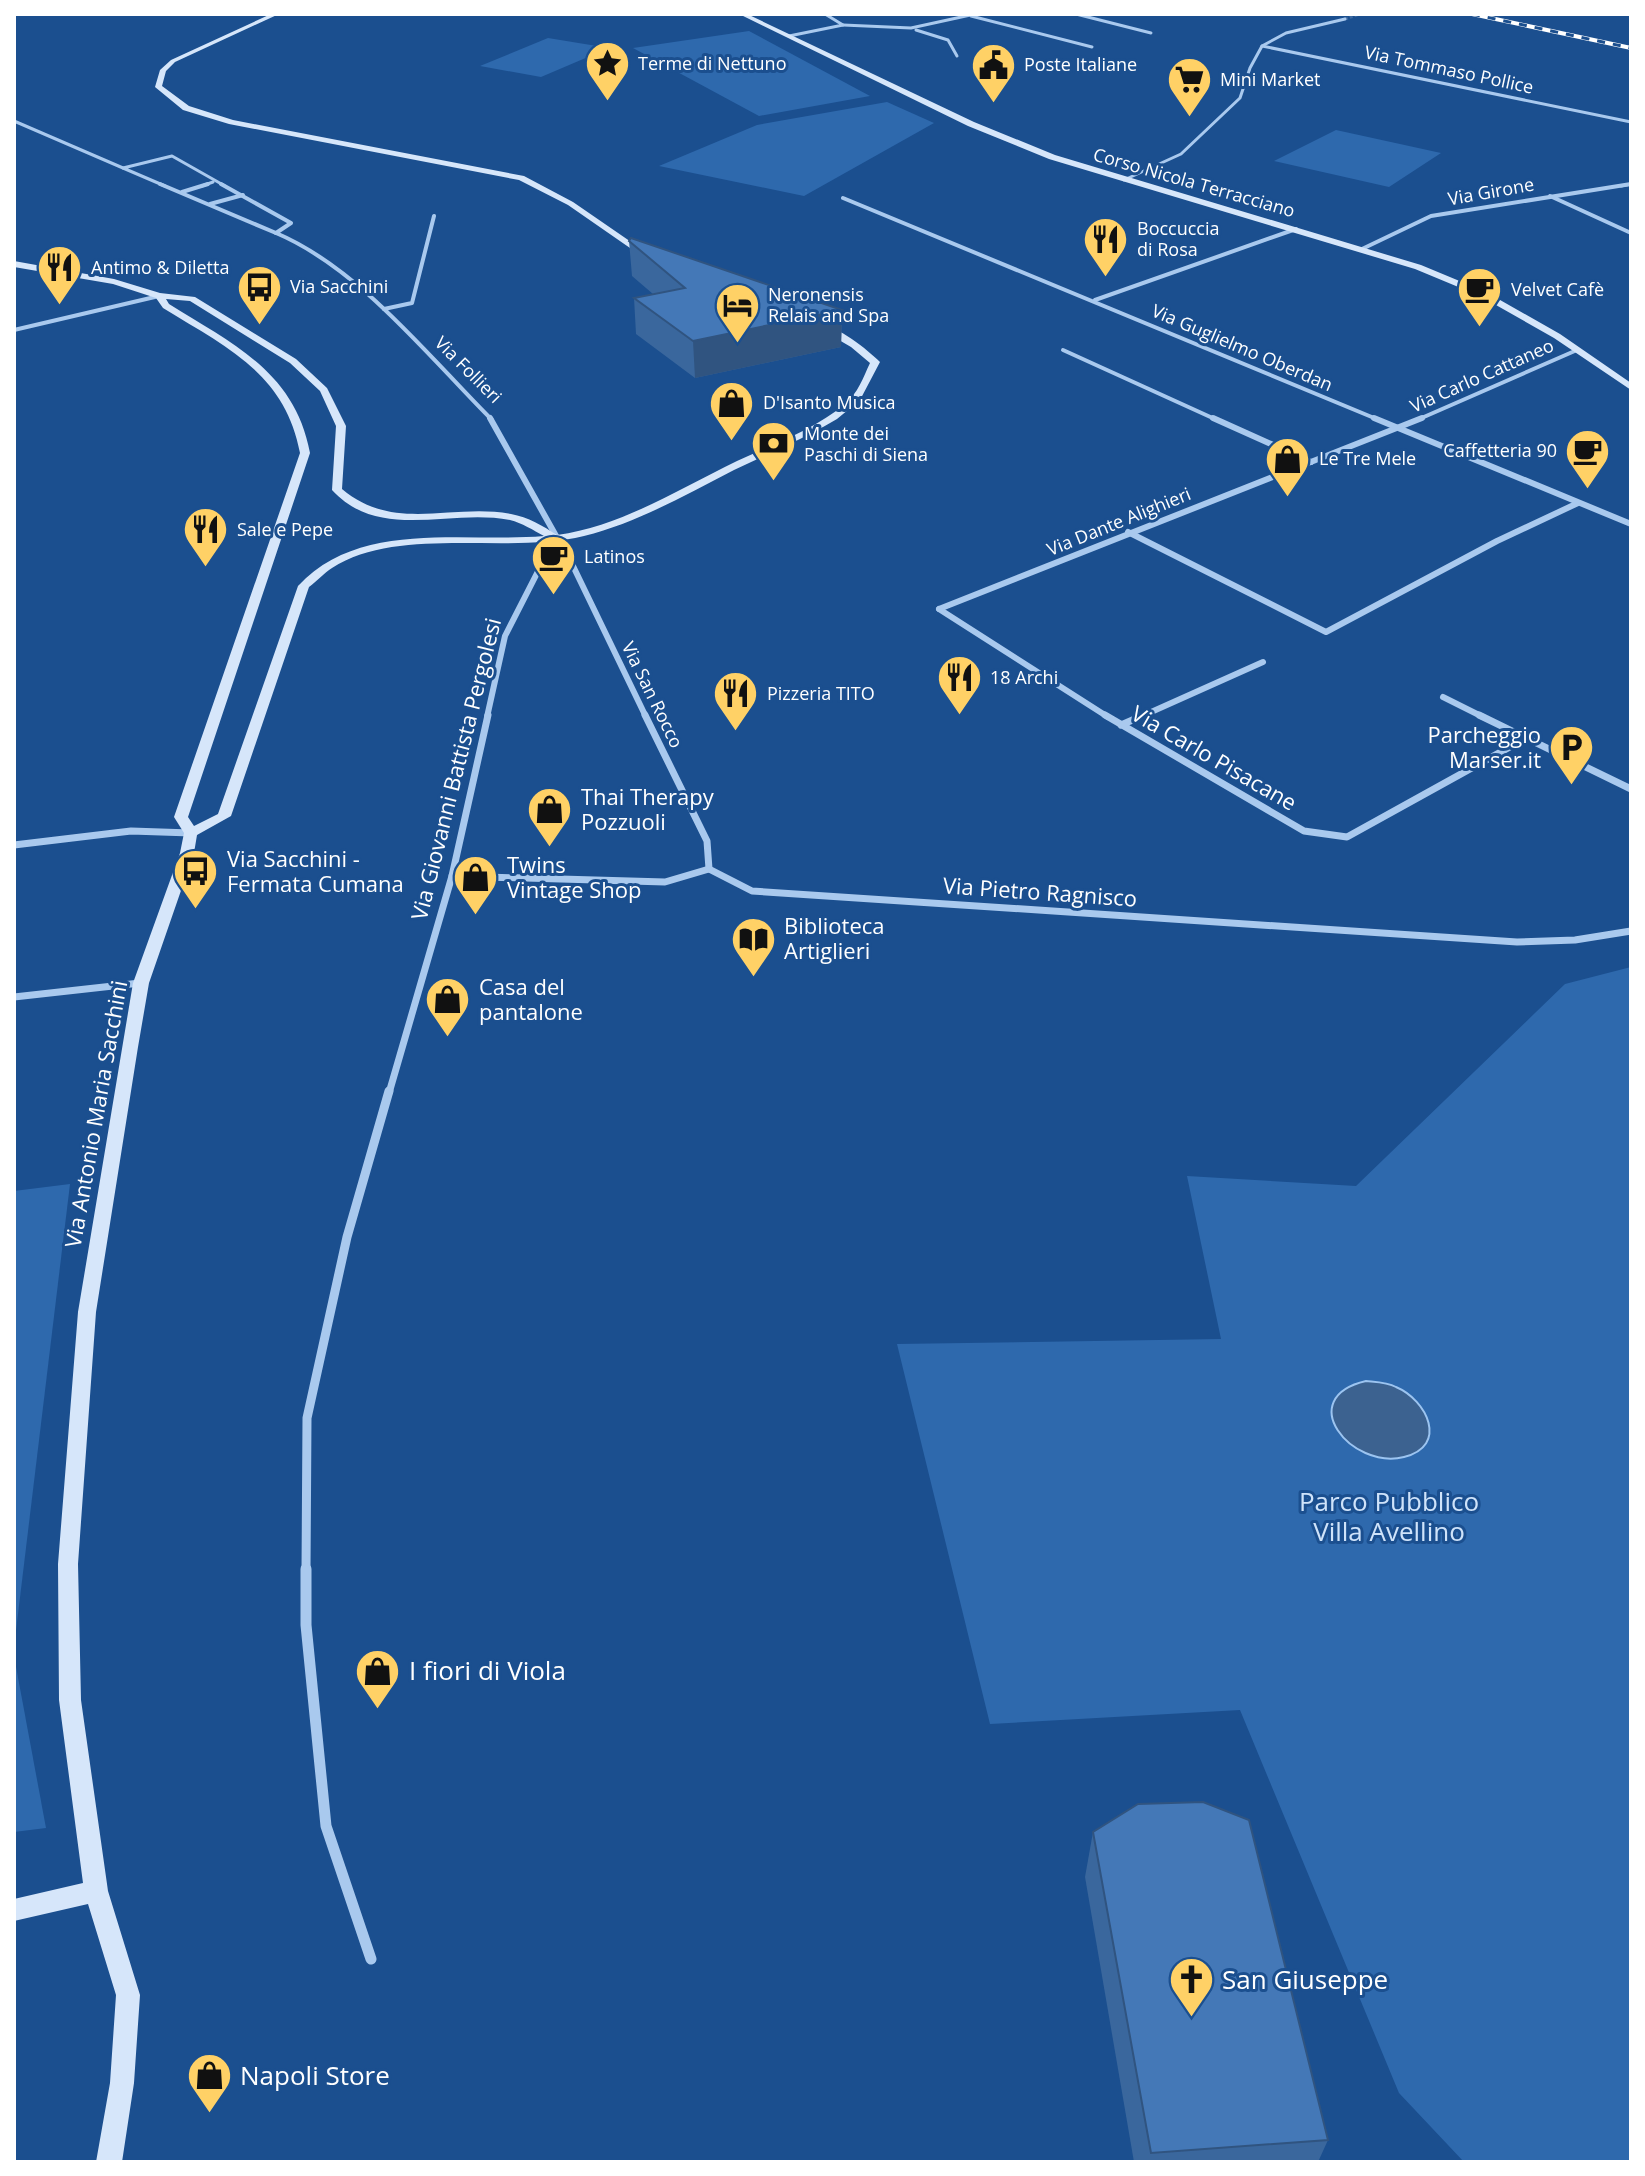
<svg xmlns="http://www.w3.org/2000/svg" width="1645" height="2176" viewBox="0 0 1645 2176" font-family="'Open Sans',sans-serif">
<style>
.green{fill:#2e69ad}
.water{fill:#3c6290;stroke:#9cc4f0;stroke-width:2}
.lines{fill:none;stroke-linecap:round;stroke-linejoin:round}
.street-tunnel{stroke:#3d69a0;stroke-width:3;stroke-dasharray:3 2;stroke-linecap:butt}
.street-far5{stroke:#a9c9ee;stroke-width:3}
.street-far4{stroke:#a9c9ee;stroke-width:4}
.street-far3{stroke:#a9c9ee;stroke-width:6}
.street-far2{stroke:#a9c9ee;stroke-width:7}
.street-far1{stroke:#a9c9ee;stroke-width:9}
.street{stroke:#a9c9ee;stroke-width:11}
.secondary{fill:#d6e6fa;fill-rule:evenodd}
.rail-casing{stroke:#fff;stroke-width:4}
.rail{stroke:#1b4f8f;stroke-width:3;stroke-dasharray:8;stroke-linecap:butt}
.wall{fill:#3a679d}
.shaded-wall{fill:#305480}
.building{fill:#4478b7;stroke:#305480;stroke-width:2}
.labels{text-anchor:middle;stroke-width:6;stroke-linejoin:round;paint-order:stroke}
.far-poi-label{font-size:18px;fill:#fff;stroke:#1b4f8f;text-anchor:start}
.far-street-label{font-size:18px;fill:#fff;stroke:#1b4f8f}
.poi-label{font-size:22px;fill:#fff;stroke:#1b4f8f;text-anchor:start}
.street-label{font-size:22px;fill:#fff;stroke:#1b4f8f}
.near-park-label{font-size:26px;fill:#cfe3fa;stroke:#1b4f8f}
.near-poi-label{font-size:26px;fill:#fff;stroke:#1b4f8f;text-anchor:start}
</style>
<rect width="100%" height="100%" fill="#1b4f8f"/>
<g class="green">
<polygon points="749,31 870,96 759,116 633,48"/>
<polygon points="548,38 609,48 541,77 480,66"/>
<polygon points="887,102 934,123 804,196 659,166 757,125"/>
<polygon points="1336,130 1441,153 1389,187 1274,161"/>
<polygon points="1631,967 1631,2162 1464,2162 1399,2093 1240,1710 990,1724 897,1344 1221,1339 1187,1176 1356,1186 1565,984"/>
<polygon points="70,1184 14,1647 14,1191"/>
<polygon points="14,1656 46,1828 14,1832"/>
</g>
<path class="water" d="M 1366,1381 C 1376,1382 1387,1382 1396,1387 C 1427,1400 1449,1446 1404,1457 C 1351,1470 1293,1398 1366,1381 Z"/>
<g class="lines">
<polyline class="street-tunnel" points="1345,19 1360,14"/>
<g class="street-far5">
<polyline points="1076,14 1151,33"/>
<polyline points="971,16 1092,47"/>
<polyline points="843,25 911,28 975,14"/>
<polyline points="916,30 948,40 957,56"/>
<polyline points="789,36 843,25 825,14"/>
<polyline points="1262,46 1631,122"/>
<polyline points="14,121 123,168"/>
<polyline points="1124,180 1181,154 1240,98 1250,68 1262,46 1286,33 1345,19"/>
<polyline points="165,186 123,168 172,156 225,186"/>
<polyline points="202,186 213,182"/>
<polyline points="1621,186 1631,184"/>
</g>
<g class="street-far4">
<polyline points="160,184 276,233"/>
<polyline points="221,184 291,223 276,233"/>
<polyline points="182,192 208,184"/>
<polyline points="1550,196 1631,233"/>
<polyline points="843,198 1379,420"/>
<polyline points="210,204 243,195"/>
<path d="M 276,233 C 359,268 428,356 492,420"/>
<polyline points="1362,249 1431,216 1631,184"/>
<polyline points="1095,300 1296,229"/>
<polyline points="384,309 412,303 434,216"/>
<polyline points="14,330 159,296"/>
<polyline points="1063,350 1217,420"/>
<polyline points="1417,420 1577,350"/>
</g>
<g class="street-far3">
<polyline points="490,418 574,568 646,717"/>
<polyline points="1213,418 1311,462"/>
<polyline points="1374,418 1631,524"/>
<polyline points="1128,532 1326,632 1497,541 1578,503"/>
<polyline points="939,609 1422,418"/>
<polyline points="939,609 1108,717"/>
<polyline points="1443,697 1483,717"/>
<polyline points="487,717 505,636 555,538"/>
<polyline points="1140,717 1263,662"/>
</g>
<g class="street-far2">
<polyline points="645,715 707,841 709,869"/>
<polyline points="1105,715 1304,831 1347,837 1526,738"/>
<polyline points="1479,715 1631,789"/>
<polyline points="1121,725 1144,715"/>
<polyline points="14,845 131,831 191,833"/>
<polyline points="452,876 665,882 709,869 752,891 1517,942 1575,940 1631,931"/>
<polyline points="14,997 140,983"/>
<polyline points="389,1093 452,876 488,715"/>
</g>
<polyline class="street-far1" points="306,1571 307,1418 347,1237 389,1091"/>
<polyline class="street" points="306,1569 306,1625 326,1826 371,1959"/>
<g class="secondary">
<polygon points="271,14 279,14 175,62 166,71 162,86 189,106 233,120 524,176 573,202 650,255 643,257 568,205 519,180 229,124 183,110 155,87 160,70 171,60"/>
<polygon points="739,14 747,14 974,122 1055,155 1421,265 1486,292 1560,334 1631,383 1631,390 1554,338 1480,296 1415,269 1049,159 968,126"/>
<path d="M 14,261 L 114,279 L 160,293 L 195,297 L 296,359 L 327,388 L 346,426 L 342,489 C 394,533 451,503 511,514 C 528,517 543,526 557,535 C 622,526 679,489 737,461 C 773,444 814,430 845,404 C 858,393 863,378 870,363 L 851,347 L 820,329 L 820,325 C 837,325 868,350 880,362 L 860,400 L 837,419 C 804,439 769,453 734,470 C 685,495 637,523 584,536 C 507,555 399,525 332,568 C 324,573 317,581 309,587 L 231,816 L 197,835 L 194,853 L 149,983 L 138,1047 L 96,1312 L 78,1564 L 81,1700 L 108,1891 L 140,1995 L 134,2083 L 122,2162 L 96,2162 L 110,2083 L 116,1995 L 88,1904 L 14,1921 L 14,1899 L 83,1883 L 59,1700 L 58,1564 L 78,1312 L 133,983 L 180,853 L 184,833 L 174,817 L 300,453 C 285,373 226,347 163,308 L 156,298 L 113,284 L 14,267 ZM 166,299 L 190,301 L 290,363 L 320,391 L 336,426 L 332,490 C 380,542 449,508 510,520 C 522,523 533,530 544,536 C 463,543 360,519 298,586 L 218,814 L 194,826 L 188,817 L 310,453 C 295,372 233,344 169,304 Z"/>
</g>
<defs>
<polyline id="rail" points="1472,14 1631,48"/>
</defs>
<use href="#rail" class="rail-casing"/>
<use href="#rail" class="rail"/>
</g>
<g class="wall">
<polygon points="629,241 842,310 841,347 695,378 636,334 634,298 653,294 632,276"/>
<polygon points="1093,1832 1328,2140 1318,2162 1134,2162 1085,1877"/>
</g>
<polygon class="shaded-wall" points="842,310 841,347 695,378 693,341"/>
<g class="building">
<polygon points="631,238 842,310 693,341 634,298 685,288 629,241"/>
<polygon points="1203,1802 1249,1820 1328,2140 1151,2153 1093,1832 1138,1804"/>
</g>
<defs>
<symbol id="sight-pin" viewBox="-11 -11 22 30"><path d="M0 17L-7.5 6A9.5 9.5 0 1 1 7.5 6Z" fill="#ffd166" stroke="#1b4f8f"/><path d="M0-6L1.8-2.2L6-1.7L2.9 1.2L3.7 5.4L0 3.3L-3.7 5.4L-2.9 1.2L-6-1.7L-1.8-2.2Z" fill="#111"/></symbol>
<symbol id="civic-pin" viewBox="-11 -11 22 30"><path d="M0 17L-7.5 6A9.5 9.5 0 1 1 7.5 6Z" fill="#ffd166" stroke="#1b4f8f"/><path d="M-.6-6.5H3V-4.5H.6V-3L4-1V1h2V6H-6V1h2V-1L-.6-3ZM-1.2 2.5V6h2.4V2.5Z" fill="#111"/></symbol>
<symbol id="supermarket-pin" viewBox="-11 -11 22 30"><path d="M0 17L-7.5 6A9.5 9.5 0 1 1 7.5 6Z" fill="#ffd166" stroke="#1b4f8f"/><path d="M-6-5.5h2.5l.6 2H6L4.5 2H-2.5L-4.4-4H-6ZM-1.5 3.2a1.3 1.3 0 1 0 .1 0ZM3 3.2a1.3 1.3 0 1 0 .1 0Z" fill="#111"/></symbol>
<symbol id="restaurant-pin" viewBox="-11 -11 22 30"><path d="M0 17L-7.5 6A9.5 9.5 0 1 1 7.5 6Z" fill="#ffd166" stroke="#1b4f8f"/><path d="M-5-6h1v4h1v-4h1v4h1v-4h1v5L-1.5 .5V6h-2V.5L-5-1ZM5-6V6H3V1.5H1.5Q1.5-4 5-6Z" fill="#111"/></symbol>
<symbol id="bus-pin" viewBox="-11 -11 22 30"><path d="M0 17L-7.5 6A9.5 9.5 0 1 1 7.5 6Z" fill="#ffd166" stroke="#1b4f8f"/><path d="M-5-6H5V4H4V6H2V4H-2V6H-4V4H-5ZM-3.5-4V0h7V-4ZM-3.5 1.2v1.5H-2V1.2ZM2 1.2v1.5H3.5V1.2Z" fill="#111"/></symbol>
<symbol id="cafe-pin" viewBox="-11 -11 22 30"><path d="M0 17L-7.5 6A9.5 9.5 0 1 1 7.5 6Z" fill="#ffd166" stroke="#1b4f8f"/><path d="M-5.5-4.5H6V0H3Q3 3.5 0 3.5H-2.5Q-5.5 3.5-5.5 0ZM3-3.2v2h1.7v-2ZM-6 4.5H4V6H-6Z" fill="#111"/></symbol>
<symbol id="hotel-pin" viewBox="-11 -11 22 30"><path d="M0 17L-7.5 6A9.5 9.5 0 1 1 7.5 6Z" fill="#ffd166" stroke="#1b4f8f"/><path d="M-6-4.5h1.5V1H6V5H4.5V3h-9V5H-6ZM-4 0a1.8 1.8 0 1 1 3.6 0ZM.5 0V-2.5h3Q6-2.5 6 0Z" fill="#111"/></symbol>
<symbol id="shop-pin" viewBox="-11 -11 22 30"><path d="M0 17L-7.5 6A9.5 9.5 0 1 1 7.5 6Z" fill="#ffd166" stroke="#1b4f8f"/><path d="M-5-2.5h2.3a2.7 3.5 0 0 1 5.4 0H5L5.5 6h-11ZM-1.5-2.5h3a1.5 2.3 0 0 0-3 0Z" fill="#111"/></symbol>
<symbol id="bank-pin" viewBox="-11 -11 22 30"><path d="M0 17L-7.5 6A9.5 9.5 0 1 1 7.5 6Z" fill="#ffd166" stroke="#1b4f8f"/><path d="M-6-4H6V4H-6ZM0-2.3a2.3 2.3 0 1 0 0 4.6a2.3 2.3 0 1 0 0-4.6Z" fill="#111"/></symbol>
<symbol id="parking-pin" viewBox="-11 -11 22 30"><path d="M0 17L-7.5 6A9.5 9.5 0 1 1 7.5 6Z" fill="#ffd166" stroke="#1b4f8f"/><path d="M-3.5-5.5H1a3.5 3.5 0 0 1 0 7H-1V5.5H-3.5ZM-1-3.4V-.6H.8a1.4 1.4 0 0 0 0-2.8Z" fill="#111"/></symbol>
<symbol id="library-pin" viewBox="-11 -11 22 30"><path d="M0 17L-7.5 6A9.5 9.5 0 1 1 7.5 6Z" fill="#ffd166" stroke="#1b4f8f"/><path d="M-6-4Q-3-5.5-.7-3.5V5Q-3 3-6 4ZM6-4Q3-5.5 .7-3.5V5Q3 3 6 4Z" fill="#111"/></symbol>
<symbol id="church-pin" viewBox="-11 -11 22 30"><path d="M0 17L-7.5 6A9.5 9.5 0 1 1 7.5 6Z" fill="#ffd166" stroke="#1b4f8f"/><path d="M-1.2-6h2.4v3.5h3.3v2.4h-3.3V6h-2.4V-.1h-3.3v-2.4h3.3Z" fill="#111"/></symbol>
</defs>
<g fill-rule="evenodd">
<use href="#sight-pin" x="582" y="38" width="51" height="69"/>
<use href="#civic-pin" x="968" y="40" width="51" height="69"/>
<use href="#supermarket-pin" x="1164" y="54" width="51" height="69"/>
<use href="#restaurant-pin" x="1080" y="214" width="51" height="69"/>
<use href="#restaurant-pin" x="34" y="242" width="51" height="69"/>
<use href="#bus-pin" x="234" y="262" width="51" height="69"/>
<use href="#cafe-pin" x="1454" y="264" width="51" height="69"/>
<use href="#hotel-pin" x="712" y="280" width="51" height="69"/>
<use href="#shop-pin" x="706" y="378" width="51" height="69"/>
<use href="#bank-pin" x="748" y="418" width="51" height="69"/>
<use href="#cafe-pin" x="1562" y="426" width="51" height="69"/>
<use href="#shop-pin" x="1262" y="434" width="51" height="69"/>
<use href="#restaurant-pin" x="180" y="504" width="51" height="69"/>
<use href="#cafe-pin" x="528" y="532" width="51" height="69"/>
<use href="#restaurant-pin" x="934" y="652" width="51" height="69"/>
<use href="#restaurant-pin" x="710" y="668" width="51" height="69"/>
<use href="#parking-pin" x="1546" y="722" width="51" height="69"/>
<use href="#shop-pin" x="524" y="784" width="51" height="69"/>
<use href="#bus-pin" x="170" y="846" width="51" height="69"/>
<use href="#shop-pin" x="450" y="852" width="51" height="69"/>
<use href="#library-pin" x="728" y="914" width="51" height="69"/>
<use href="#shop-pin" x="422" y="974" width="51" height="69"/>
<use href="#shop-pin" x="352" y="1646" width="51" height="69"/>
<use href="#church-pin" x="1166" y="1954" width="51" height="69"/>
<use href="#shop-pin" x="184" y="2050" width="51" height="69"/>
</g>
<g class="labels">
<g class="far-poi-label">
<text x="638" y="70">Terme di Nettuno</text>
<text x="1024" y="71">Poste Italiane</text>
<text x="1220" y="86">Mini Market</text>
<text x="1137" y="235">Boccuccia<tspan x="1137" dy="21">di Rosa</tspan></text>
<text x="91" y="274">Antimo &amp; Diletta</text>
<text x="290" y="293">Via Sacchini</text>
<text x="1511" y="296">Velvet Cafè</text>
<text x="768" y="301">Neronensis<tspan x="768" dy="21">Relais and Spa</tspan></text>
<text x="763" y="409">D'Isanto Musica</text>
<text x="804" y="440">Monte dei<tspan x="804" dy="21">Paschi di Siena</tspan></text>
<text x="1557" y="457" text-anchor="end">Caffetteria 90</text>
<text x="1319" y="465">Le Tre Mele</text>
<text x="237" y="536">Sale e Pepe</text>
<text x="584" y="563">Latinos</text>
<text x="990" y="684">18 Archi</text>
<text x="767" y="700">Pizzeria TITO</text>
</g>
<g class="far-street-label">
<text transform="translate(1449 70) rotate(12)" y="6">Via Tommaso Pollice</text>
<text transform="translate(1194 183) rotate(16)" y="6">Corso Nicola Terracciano</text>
<text transform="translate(1491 192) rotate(-10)" y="6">Via Girone</text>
<text transform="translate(1242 348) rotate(23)" y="6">Via Guglielmo Oberdan</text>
<text transform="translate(468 370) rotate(45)" y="6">Via Follieri</text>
<text transform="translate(1482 376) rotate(-24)" y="6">Via Carlo Cattaneo</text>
<text transform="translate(1119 522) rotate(-22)" y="6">Via Dante Alighieri</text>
<text transform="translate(652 695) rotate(64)" y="6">Via San Rocco</text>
</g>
<g class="poi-label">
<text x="1541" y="743" text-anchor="end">Parcheggio<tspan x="1541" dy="25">Marser.it</tspan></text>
<text x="581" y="805">Thai Therapy<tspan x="581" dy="25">Pozzuoli</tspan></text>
<text x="227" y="867">Via Sacchini -<tspan x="227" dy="25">Fermata Cumana</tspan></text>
<text x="507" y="873">Twins<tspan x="507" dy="25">Vintage Shop</tspan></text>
<text x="784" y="934">Biblioteca<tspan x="784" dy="25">Artiglieri</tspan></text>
<text x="479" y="995">Casa del<tspan x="479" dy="25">pantalone</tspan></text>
</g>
<g class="street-label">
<text transform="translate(1214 758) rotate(30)" y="8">Via Carlo Pisacane</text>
<text transform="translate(456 769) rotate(-76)" y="8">Via Giovanni Battista Pergolesi</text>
<text transform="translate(1040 892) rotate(4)" y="8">Via Pietro Ragnisco</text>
<text transform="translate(96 1114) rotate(-80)" y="8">Via Antonio Maria Sacchini</text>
</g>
<g class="near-park-label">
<text x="1389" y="1511">Parco Pubblico<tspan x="1389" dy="30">Villa Avellino</tspan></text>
</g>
<g class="near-poi-label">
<text x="409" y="1680">I fiori di Viola</text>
<text x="1222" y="1989">San Giuseppe</text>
<text x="240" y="2085">Napoli Store</text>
</g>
</g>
<rect width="1645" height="2176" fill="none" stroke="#ffffff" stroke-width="32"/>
</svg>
